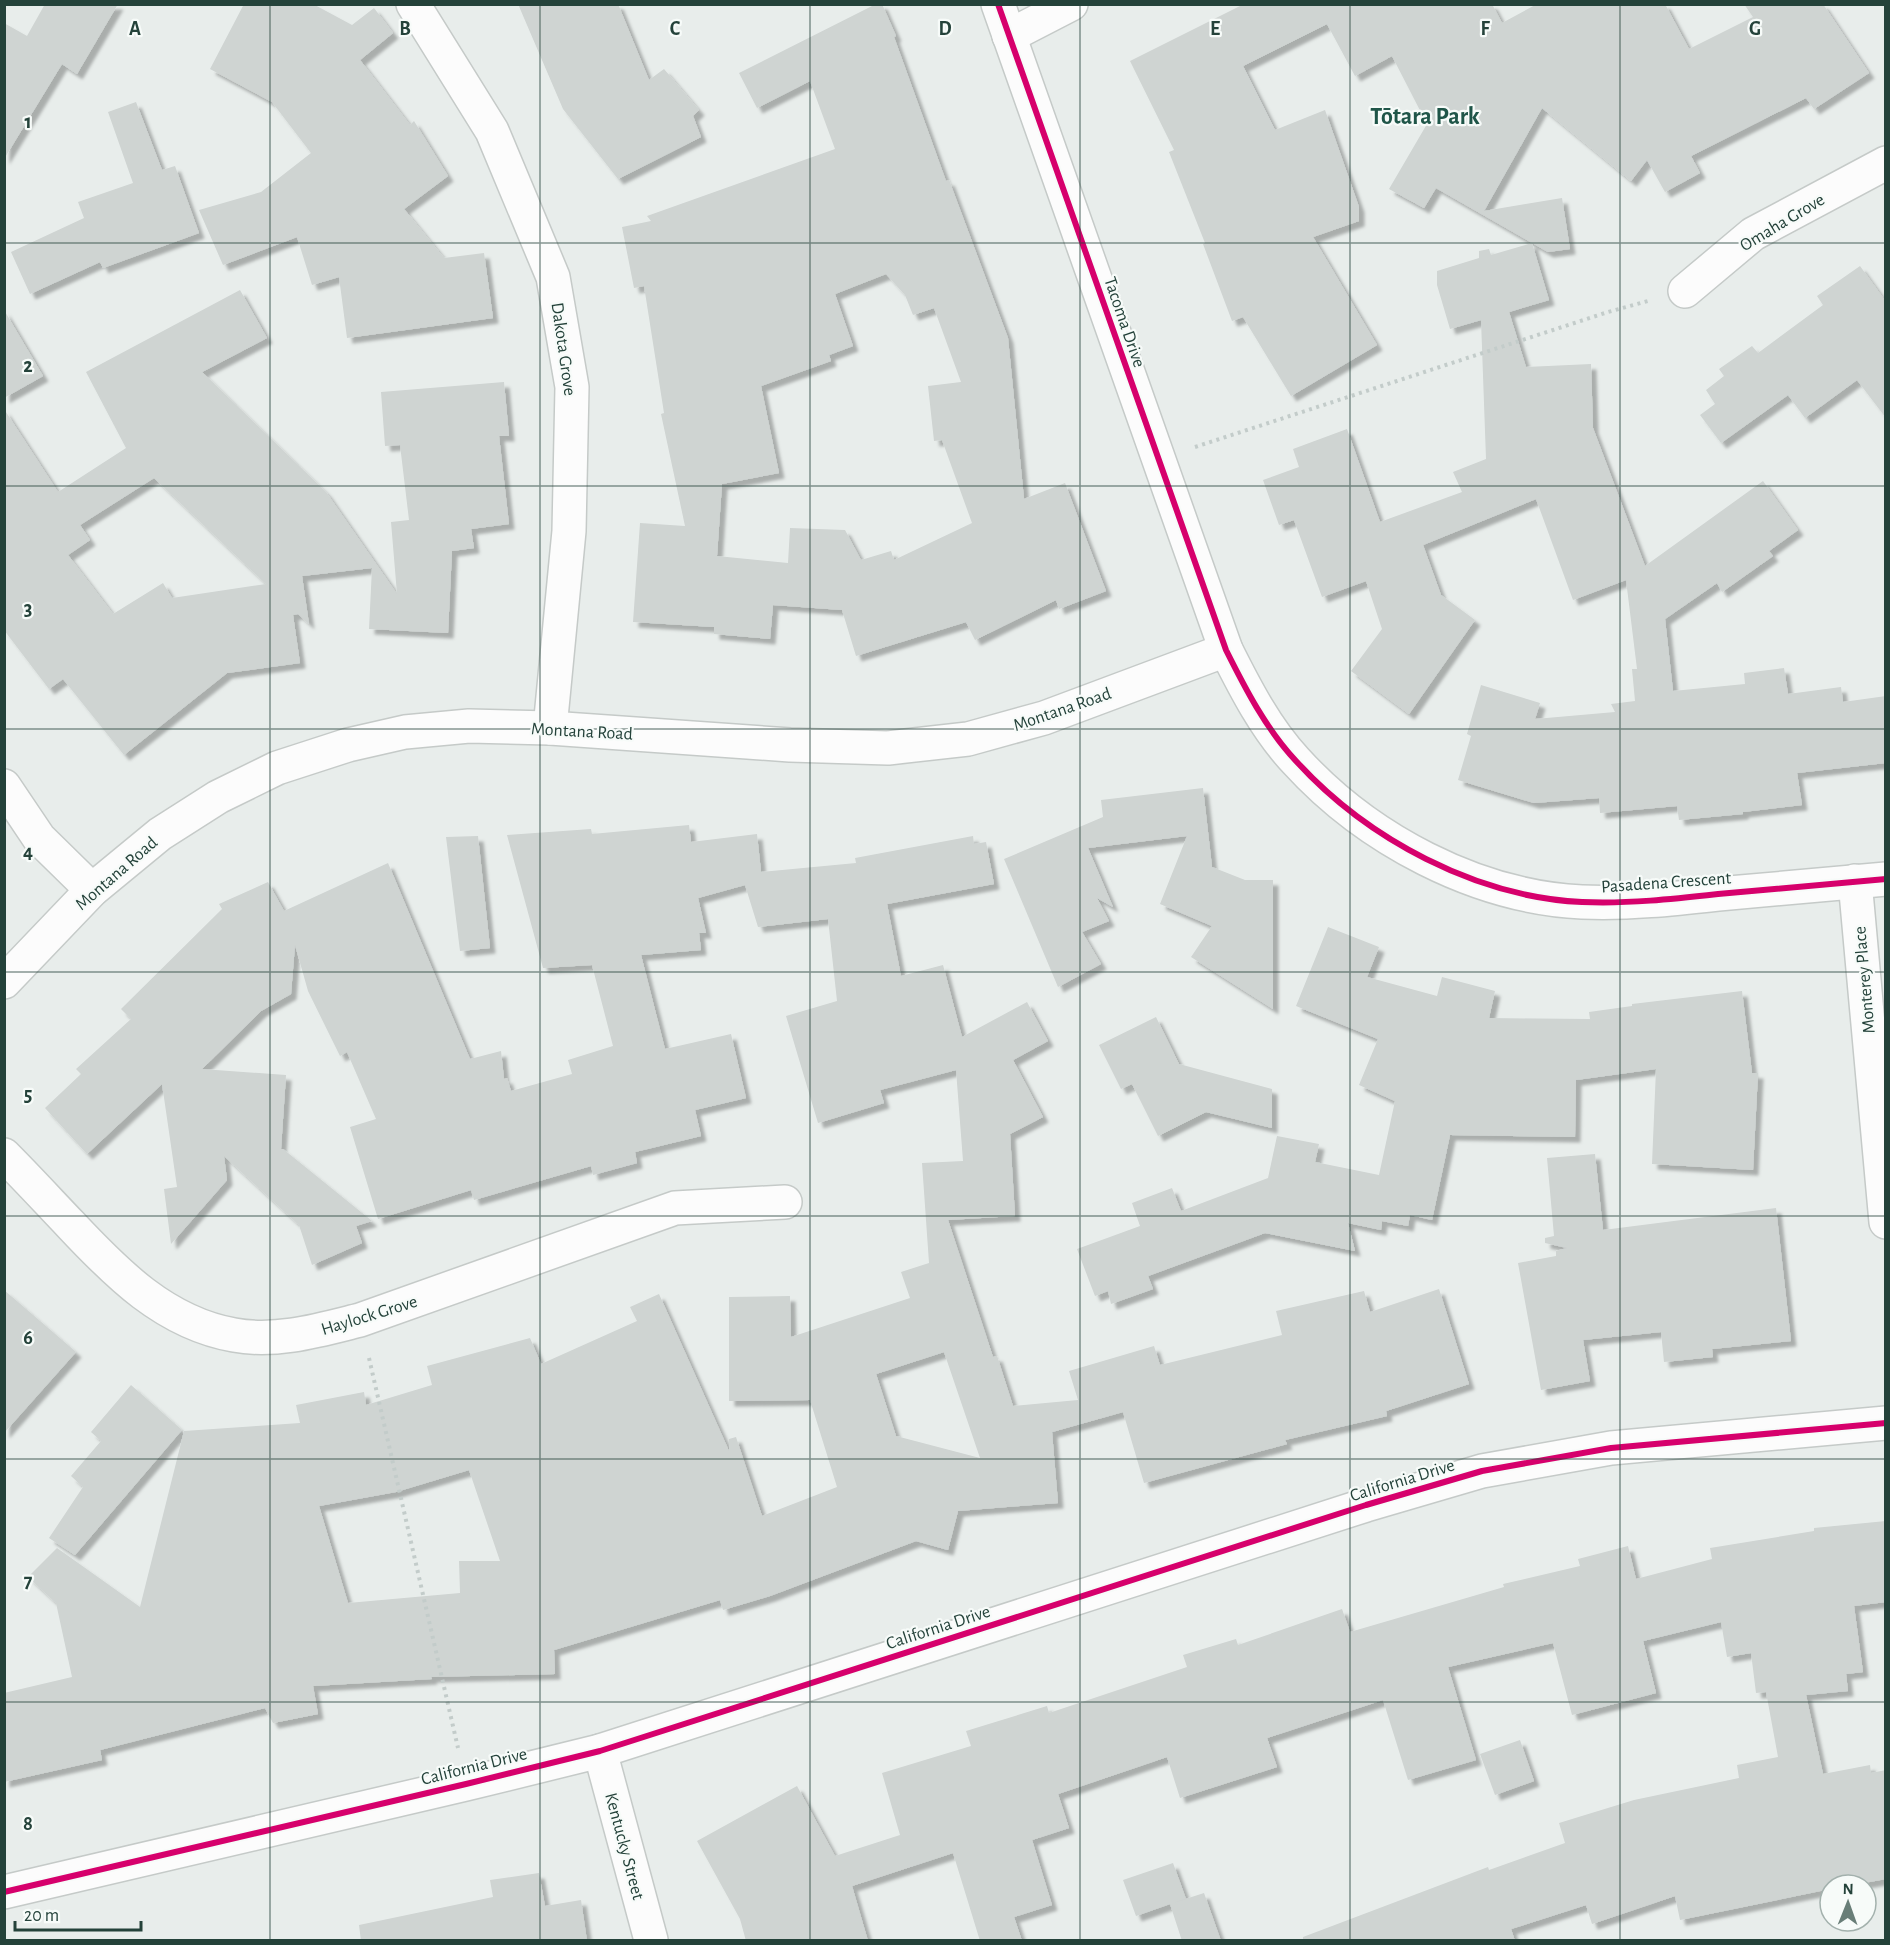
<svg xmlns="http://www.w3.org/2000/svg" width="1890" height="1945" viewBox="0 0 1890 1945" font-family="'Alegreya Sans',sans-serif">
<style>
.building{fill:#cfd4d2;fill-rule:evenodd;filter:url(#shadow)}
.lines{fill:none;stroke-linecap:round;stroke-linejoin:round}
.minor-casing{stroke:#c5cac8;stroke-width:36}
.tertiary-casing{stroke:#c5cac8;stroke-width:36}
.path{stroke:#c3ccca;stroke-width:4;stroke-dasharray:3 4.5;stroke-linecap:butt}
.minor{stroke:#fcfcfc;stroke-width:33}
.tertiary{stroke:#fcfcfc;stroke-width:33}
.cycleway-casing{stroke:#f7fbf9;stroke-width:10}
.cycleway{stroke:#d6006c;stroke-width:6}
.grid{fill:none;stroke:#24423a;stroke-width:1.5;stroke-opacity:0.55}
.labels{text-anchor:middle;stroke-width:4.5;stroke-linejoin:round;paint-order:stroke}
.street-label{font-size:18px;fill:#24423a;stroke:#f7fbf9}
.district-label{font-size:24px;font-weight:bold;fill:#1f5548;stroke:#f7fbf9}
.grid-label{font-size:20px;text-anchor:middle;font-weight:bold;fill:#24423a;stroke:#f7fbf9;stroke-width:4.5;stroke-linejoin:round;paint-order:stroke}
</style>
<defs>
<filter id="shadow"><feDropShadow dx="5.5" dy="5.5" stdDeviation="1.5" flood-color="#0004"/></filter>
</defs>
<rect width="100%" height="100%" fill="#e8edeb"/>
<g class="building">
<polygon points="45,4 118,4 77,74 62,64 4,159 4,23 27,36"/>
<polygon points="244,4 313,4 352,25 374,8 393,33 360,60 410,125 414,121 448,176 404,209 444,258 484,253 493,318 347,338 339,277 312,285 297,237 223,265 199,210 261,192 311,153 272,102 210,69"/>
<polygon points="518,4 618,4 649,80 664,69 699,110 693,116 701,137 618,179 563,109"/>
<path d="M 876,4 L 882,4 L 896,36 L 894,37 L 946,181 L 949,180 L 1008,338 L 1024,499 L 1065,483 L 1106,591 L 1059,609 L 1056,600 L 975,640 L 966,622 L 856,656 L 842,610 L 773,605 L 770,639 L 714,634 L 714,627 L 633,622 L 640,523 L 685,526 L 661,414 L 664,413 L 644,286 L 634,288 L 622,227 L 651,221 L 647,216 L 835,149 L 810,81 L 757,108 L 739,73 ZM 886,274 L 905,295 L 913,315 L 934,308 L 961,382 L 928,386 L 934,441 L 942,440 L 972,523 L 894,560 L 891,551 L 861,560 L 845,530 L 790,528 L 788,563 L 717,556 L 722,484 L 779,473 L 761,386 L 831,361 L 829,355 L 853,346 L 835,294 Z"/>
<polygon points="1244,4 1492,4 1502,23 1537,4 1665,4 1689,49 1753,17 1744,4 1823,4 1869,73 1814,109 1806,98 1691,156 1700,173 1665,192 1647,160 1631,181 1542,108 1484,211 1562,198 1570,249 1548,252 1436,188 1424,208 1389,189 1427,124 1392,56 1355,76 1327,24 1243,66 1275,130 1325,110 1359,207 1359,221 1313,237 1377,345 1291,396 1243,317 1232,321 1203,244 1205,243 1169,152 1174,150 1130,61"/>
<polygon points="136,102 162,170 175,166 199,233 103,268 100,262 30,294 11,252 84,218 78,202 133,183 108,112"/>
<polygon points="1532,243 1549,300 1509,312 1526,367 1591,364 1593,428 1645,566 1763,481 1798,530 1769,551 1773,556 1722,592 1717,583 1665,619 1673,691 1745,684 1744,673 1784,668 1788,694 1841,687 1843,702 1886,696 1886,763 1797,773 1802,805 1743,812 1743,814 1679,820 1677,806 1600,813 1599,798 1534,803 1458,780 1471,736 1467,734 1481,685 1540,703 1535,719 1615,712 1611,704 1635,701 1632,669 1637,669 1626,580 1573,600 1536,499 1423,545 1441,595 1475,620 1409,714 1351,671 1382,629 1366,581 1322,597 1294,520 1279,525 1263,480 1299,467 1293,449 1347,429 1380,522 1462,492 1453,472 1486,459 1481,320 1450,329 1437,285 1437,271 1479,258 1479,251 1489,249 1491,255"/>
<polygon points="1860,266 1886,302 1886,418 1857,380 1805,418 1788,395 1721,443 1700,415 1715,404 1706,390 1724,376 1719,369 1752,346 1758,353 1823,305 1817,296"/>
<path d="M 240,290 L 267,338 L 202,372 L 326,492 L 397,594 L 391,522 L 409,520 L 400,445 L 385,446 L 381,392 L 504,382 L 509,436 L 499,436 L 509,524 L 471,529 L 474,548 L 452,551 L 448,633 L 369,629 L 372,568 L 302,576 L 309,624 L 298,614 L 293,615 L 300,663 L 227,673 L 124,755 L 63,679 L 49,689 L 4,630 L 4,409 L 58,492 L 126,448 L 86,372 ZM 154,478 L 266,584 L 172,598 L 163,583 L 113,614 L 68,555 L 90,540 L 80,525 Z"/>
<polygon points="4,310 43,376 4,398"/>
<polygon points="1203,788 1212,867 1245,880 1273,880 1273,1009 1191,957 1212,926 1160,904 1187,836 1088,848 1113,907 1097,898 1109,921 1082,932 1101,964 1058,987 1004,859 1103,817 1101,800"/>
<path d="M 689,825 L 691,842 L 757,834 L 761,872 L 856,863 L 855,858 L 973,836 L 974,844 L 986,842 L 994,884 L 887,904 L 901,976 L 943,965 L 962,1037 L 1027,1002 L 1048,1041 L 1013,1060 L 1043,1117 L 1010,1134 L 1015,1216 L 948,1220 L 993,1357 L 997,1356 L 1013,1406 L 1078,1400 L 1069,1371 L 1154,1346 L 1160,1365 L 1282,1335 L 1276,1311 L 1364,1291 L 1370,1312 L 1439,1289 L 1469,1384 L 1386,1411 L 1387,1416 L 1285,1440 L 1287,1444 L 1144,1483 L 1123,1412 L 1052,1432 L 1058,1503 L 958,1511 L 948,1550 L 916,1541 L 770,1596 L 723,1610 L 720,1600 L 554,1650 L 555,1674 L 431,1677 L 432,1679 L 313,1686 L 318,1714 L 273,1723 L 265,1708 L 100,1750 L 102,1760 L 4,1782 L 4,1693 L 72,1677 L 56,1603 L 28,1577 L 57,1548 L 140,1607 L 184,1431 L 300,1423 L 296,1405 L 364,1392 L 366,1405 L 432,1385 L 427,1366 L 530,1338 L 541,1364 L 637,1321 L 630,1307 L 659,1294 L 729,1451 L 729,1439 L 736,1437 L 762,1516 L 837,1487 L 810,1400 L 729,1401 L 729,1297 L 790,1296 L 791,1337 L 910,1298 L 901,1272 L 929,1263 L 922,1163 L 963,1161 L 956,1070 L 880,1090 L 884,1103 L 818,1123 L 786,1016 L 837,1001 L 828,919 L 758,927 L 745,885 L 698,898 L 706,933 L 699,933 L 701,950 L 641,955 L 665,1049 L 731,1034 L 746,1098 L 695,1110 L 701,1136 L 635,1152 L 637,1163 L 593,1175 L 591,1166 L 474,1200 L 471,1190 L 378,1219 L 350,1127 L 376,1119 L 347,1052 L 340,1056 L 308,991 L 295,945 L 291,994 L 261,1011 L 202,1069 L 286,1075 L 281,1149 L 283,1149 L 372,1221 L 356,1226 L 362,1243 L 312,1265 L 299,1225 L 224,1156 L 227,1180 L 171,1244 L 164,1189 L 177,1187 L 162,1084 L 87,1154 L 45,1108 L 81,1074 L 76,1069 L 131,1019 L 121,1009 L 222,909 L 219,904 L 268,882 L 284,911 L 388,863 L 470,1059 L 501,1051 L 504,1079 L 507,1078 L 511,1091 L 572,1074 L 568,1060 L 613,1046 L 592,965 L 543,968 L 507,835 L 591,829 L 592,834 ZM 944,1352 L 980,1458 L 896,1436 L 876,1374 ZM 469,1470 L 500,1561 L 459,1561 L 460,1593 L 348,1603 L 319,1506 L 396,1492 Z"/>
<polygon points="478,836 490,948 460,951 446,837"/>
<polygon points="1328,927 1379,947 1367,977 1437,996 1442,977 1495,991 1489,1018 1590,1019 1589,1012 1632,1006 1632,1004 1742,991 1752,1073 1758,1073 1753,1170 1652,1164 1656,1069 1576,1080 1575,1137 1450,1135 1432,1220 1410,1215 1408,1226 1382,1221 1381,1230 1348,1223 1355,1251 1265,1233 1148,1276 1153,1289 1111,1304 1108,1291 1095,1296 1077,1249 1140,1226 1132,1203 1172,1188 1181,1211 1268,1178 1277,1136 1319,1144 1315,1162 1379,1175 1395,1101 1359,1085 1378,1039 1296,1006"/>
<polygon points="1156,1017 1179,1064 1272,1089 1272,1128 1206,1112 1158,1136 1132,1084 1121,1089 1099,1045"/>
<polygon points="1595,1154 1603,1230 1776,1208 1791,1341 1712,1349 1713,1357 1664,1362 1661,1332 1583,1340 1590,1381 1541,1390 1518,1263 1556,1256 1556,1251 1567,1248 1545,1243 1545,1238 1554,1236 1547,1158"/>
<polygon points="4,1290 76,1352 4,1433"/>
<polygon points="131,1385 182,1430 75,1555 49,1538 83,1487 71,1476 101,1441 91,1432"/>
<polygon points="1886,1521 1886,1602 1854,1606 1863,1672 1846,1674 1848,1691 1806,1695 1823,1774 1870,1765 1871,1773 1886,1770 1886,1879 1853,1885 1830,1885 1830,1889 1680,1920 1675,1896 1592,1924 1586,1905 1511,1929 1515,1941 1303,1941 1303,1937 1488,1867 1489,1870 1565,1843 1559,1823 1634,1800 1739,1778 1737,1765 1778,1757 1766,1692 1756,1693 1751,1653 1727,1657 1721,1622 1643,1641 1656,1693 1572,1715 1553,1643 1448,1667 1476,1760 1408,1780 1383,1700 1267,1738 1277,1767 1180,1798 1167,1757 1058,1794 1069,1828 1032,1840 1052,1905 1014,1917 1022,1941 980,1941 953,1853 852,1886 868,1941 746,1941 740,1919 697,1841 797,1786 835,1856 900,1835 882,1773 971,1746 966,1731 1047,1706 1049,1713 1187,1667 1183,1655 1236,1639 1238,1645 1342,1609 1350,1632 1504,1587 1503,1584 1580,1566 1578,1559 1628,1546 1636,1579 1712,1559 1710,1548 1814,1531 1814,1528"/>
<polygon points="1520,1740 1534,1781 1495,1795 1480,1754"/>
<polygon points="1173,1863 1186,1899 1173,1903 1204,1893 1221,1941 1182,1941 1170,1904 1136,1916 1123,1880"/>
<polygon points="539,1873 545,1906 581,1900 587,1941 361,1941 359,1925 493,1897 490,1880"/>
</g>
<g class="lines">
<defs>
<g id="minor">
<polyline points="413,4 492,131 553,277 572,387 569,531 550,728"/>
<path d="M 998,4 L 1226,650 C 1245,688 1266,729 1296,761 C 1367,839 1476,897 1582,902 C 1628,904 1673,899 1718,894 C 1774,889 1830,884 1886,879"/>
<polyline points="1009,36 1071,4"/>
<polyline points="1685,291 1753,234 1886,163"/>
<polyline points="4,786 39,838 92,890"/>
<polyline points="1855,881 1886,1222"/>
<polyline points="4,982 92,890 160,834 218,797 277,768 348,745 405,732 469,726 550,728 790,745 888,748 968,739 1044,718 1226,650"/>
<path d="M 4,1155 C 27,1178 49,1202 71,1225 C 116,1273 165,1323 234,1335 C 276,1343 320,1330 360,1320 L 675,1208 L 785,1202"/>
<polyline points="600,1751 651,1940"/>
</g>
<polyline id="tertiary" points="4,1892 466,1784 600,1751 1366,1505 1482,1471 1611,1448 1886,1423"/>
</defs>
<use href="#minor" class="minor-casing"/>
<use href="#tertiary" class="tertiary-casing"/>
<g class="path">
<polyline points="1195,447 1608,312 1648,301"/>
<polyline points="369,1358 458,1748"/>
</g>
<use href="#minor" class="minor"/>
<use href="#tertiary" class="tertiary"/>
<defs>
<g id="cycleway">
<path d="M 998,4 L 1226,650 C 1245,688 1266,729 1296,761 C 1367,839 1476,897 1582,902 C 1628,904 1673,899 1718,894 C 1774,889 1830,884 1886,879"/>
<polyline points="4,1892 466,1784 600,1751 1366,1505 1482,1471 1611,1448 1886,1423"/>
</g>
</defs>
<use href="#cycleway" class="cycleway-casing"/>
<use href="#cycleway" class="cycleway"/>
</g>
<path class="grid" d="M 270,4 L 270,1940M 540,4 L 540,1940M 810,4 L 810,1940M 1080,4 L 1080,1940M 1350,4 L 1350,1940M 1620,4 L 1620,1940M 4,243 L 1886,243M 4,486 L 1886,486M 4,729 L 1886,729M 4,972 L 1886,972M 4,1216 L 1886,1216M 4,1459 L 1886,1459M 4,1702 L 1886,1702"/>
<g class="labels">
<g class="street-label">
<text transform="translate(1782 222) rotate(-31)" y="6">Omaha Grove</text>
<text transform="translate(1125 322) rotate(71)" y="6">Tacoma Drive</text>
<text transform="translate(564 349) rotate(82)" y="6">Dakota Grove</text>
<text transform="translate(1062 709) rotate(-19)" y="6">Montana Road</text>
<text transform="translate(582 731) rotate(3)" y="6">Montana Road</text>
<text transform="translate(116 873) rotate(-41)" y="6">Montana Road</text>
<text transform="translate(1666 882) rotate(-4)" y="6">Pasadena Crescent</text>
<text transform="translate(1864 980) rotate(-95)" y="6">Monterey Place</text>
<text transform="translate(369 1315) rotate(-17)" y="6">Haylock Grove</text>
<text transform="translate(1402 1480) rotate(-17)" y="6">California Drive</text>
<text transform="translate(938 1627) rotate(-18)" y="6">California Drive</text>
<text transform="translate(474 1766) rotate(-14)" y="6">California Drive</text>
<text transform="translate(625 1846) rotate(75)" y="6">Kentucky Street</text>
</g>
<g class="district-label">
<text x="1425" y="124">Tōtara Park</text>
</g>
</g>
<g class="grid-label">
<text x="135" y="35">A</text>
<text x="405" y="35">B</text>
<text x="675" y="35">C</text>
<text x="945" y="35">D</text>
<text x="1215" y="35">E</text>
<text x="1485" y="35">F</text>
<text x="1755" y="35">G</text>
<text x="28" y="128">1</text>
<text x="28" y="372">2</text>
<text x="28" y="615">3</text>
<text x="28" y="858">4</text>
<text x="28" y="1101">5</text>
<text x="28" y="1344">6</text>
<text x="28" y="1587">7</text>
<text x="28" y="1830">8</text>
</g>
<rect width="1890" height="1945" fill="none" stroke="#24423a" stroke-width="12"/>
<g transform="translate(1848 1903) rotate(1)"><circle r="28" fill="#f7fbf9" stroke="#a3b1ad" stroke-width="1.5"/>
<path d="M0-4.5L10 22L0 15L-10 22Z" fill="#697e78"/>
<text y="-9" font-size="16" font-weight="bold" text-anchor="middle" fill="#24423a">N</text>
</g>
<path d="M15 1921v9h126v-9" fill="none" stroke="#24423a" stroke-width="3"/>
<text x="24" y="1921" font-size="18" fill="#24423a" stroke="#f7fbf9" stroke-width="4.5" paint-order="stroke">20 m</text>
</svg>
